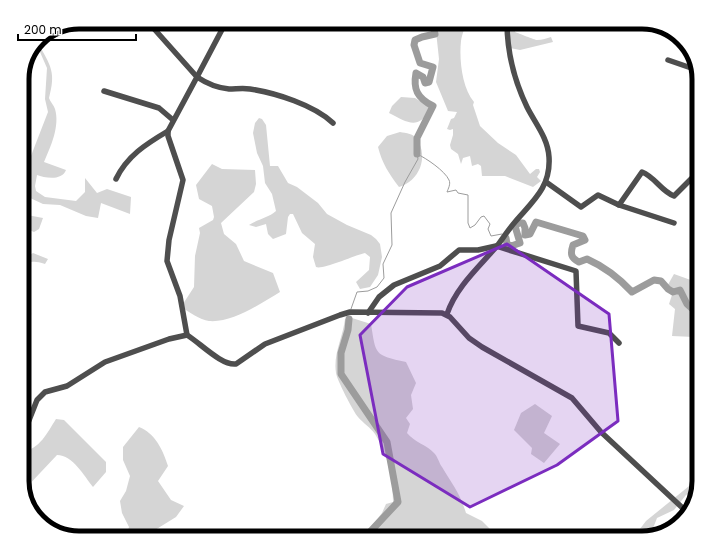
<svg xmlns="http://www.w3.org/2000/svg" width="721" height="560" viewBox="0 0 721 560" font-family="Poppins,sans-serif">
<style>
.green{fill:#d5d5d5}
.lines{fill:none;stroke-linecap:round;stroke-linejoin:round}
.stream{stroke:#9c9c9c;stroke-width:1}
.river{stroke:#9c9c9c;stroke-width:7}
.minor{stroke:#4e4e4e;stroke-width:5.5}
.marked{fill:#7b2cbf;fill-opacity:0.2;stroke:#7b2cbf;stroke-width:3;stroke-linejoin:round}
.rim{fill:none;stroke:#000;stroke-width:5}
</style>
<rect width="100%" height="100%" fill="#fff"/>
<g class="green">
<path d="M 435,22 L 465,22 C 465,29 462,34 461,41 C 459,59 462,88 474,102 L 473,105 L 480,126 L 498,143 L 516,155 L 530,174 L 536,169 L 539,169 L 540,172 L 537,177 L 541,181 L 533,187 L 505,176 L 482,176 L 481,166 L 478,164 L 472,166 L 470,156 L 463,158 L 461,164 L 458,154 L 451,149 L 450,145 L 453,135 L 453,129 L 450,130 L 447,129 L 451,119 L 454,118 L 457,112 L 448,111 L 436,82 L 439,59 Z"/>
<path d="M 508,22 L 516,22 L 515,32 C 518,33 535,40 537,40 C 542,40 547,38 551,37 L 553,42 L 520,50 L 510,48 Z"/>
<path d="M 38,43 C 51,66 56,72 49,98 C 50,102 54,105 55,109 C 60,126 51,146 44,162 L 66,170 C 62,181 45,178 37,175 L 35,186 L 36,191 L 45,197 L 76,201 L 85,192 L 85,178 L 97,193 L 107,189 L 131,197 L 130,214 L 101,203 L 98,218 L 86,216 L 60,205 L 43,204 L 28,197 L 22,198 L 22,179 L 48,112 L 45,99 L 47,68 L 40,52 L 33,56 L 32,55 Z"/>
<path d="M 401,97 L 415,98 L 428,106 L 430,109 C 418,131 407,122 389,113 L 392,106 Z"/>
<path d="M 259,118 L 262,119 L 266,125 L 270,166 L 278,166 L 288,183 L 297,187 L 318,203 L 327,214 L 347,225 L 371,235 L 376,239 L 380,244 L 382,257 L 378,275 L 370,287 L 360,289 L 356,282 L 369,270 L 370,257 L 365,253 C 355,255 323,270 316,267 L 313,257 L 315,244 L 302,233 L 293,214 L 290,214 L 288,217 L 286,234 L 273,239 L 268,234 L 266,224 L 256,227 L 249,225 C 258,219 268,218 276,211 L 272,194 L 265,183 L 263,166 L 257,153 L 253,133 L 255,123 Z"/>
<path d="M 400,132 C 406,133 414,134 417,139 C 429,158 419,181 399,187 C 389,174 382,163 378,147 L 387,136 Z"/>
<path d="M 212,164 L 222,169 L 255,170 L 256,184 L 254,192 L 221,223 L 224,234 L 236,244 L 244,261 L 273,273 L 280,292 C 260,304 232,323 209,321 C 200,320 188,311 181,307 L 194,287 L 195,256 L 200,233 L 199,228 L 213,220 L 214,217 L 212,206 L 199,199 L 196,185 Z"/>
<polygon points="22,214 43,218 39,229 34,232 22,227"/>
<path d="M 33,253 L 48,259 L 45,264 C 34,261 30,260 22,269 L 22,260 Z"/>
<polygon points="674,274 699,283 699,291 692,296 698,306 699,304 699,325 693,326 694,337 672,336 675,309 669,304 672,295 665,290"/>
<path d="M 30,307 C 34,317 27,327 22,335 L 22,311 Z"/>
<path d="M 352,318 L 371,324 C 376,355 374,355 406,362 L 416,383 L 411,395 L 413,409 L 406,418 L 410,424 L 407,433 C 414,442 427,445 434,453 C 438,457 439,463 442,467 C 452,484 460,493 466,513 L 482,521 L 499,538 L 370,537 L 370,528 L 382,513 L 386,504 L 393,502 C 393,479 388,454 375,434 C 371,428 363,423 358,417 C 353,411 337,380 336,373 C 333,354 343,337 345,319 Z"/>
<polygon points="535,404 552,416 544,433 560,444 544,463 531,454 532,448 514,430 521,413"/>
<path d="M 56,419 L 64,420 L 106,462 L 106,472 L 93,487 C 84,476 73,455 57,455 L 24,490 L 22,452 C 40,449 47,433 56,419 Z"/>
<path d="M 139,427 C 155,433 163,450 168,466 L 158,481 L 171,500 L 184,506 L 176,517 L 155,530 L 148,538 L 112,538 L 127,533 L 129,527 L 122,513 L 120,501 L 126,491 L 130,476 L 123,460 L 123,447 Z"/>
<polygon points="699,478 696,490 686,495 674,510 657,518 652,531 656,535 633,538 646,521"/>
<polygon points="85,530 92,533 95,538 74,536"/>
</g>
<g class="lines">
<path class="stream" d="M 351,309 L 357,292 L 368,291 L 377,287 L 384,278 L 383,264 L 392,245 L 391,213 L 405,182 L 418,159 L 417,154 C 426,158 445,171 449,180 C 451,184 448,189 447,192 L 456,190 L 458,193 L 468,195 L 468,223 L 470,228 L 475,225 L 481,217 L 484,216 L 490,224 L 488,229 L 491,236 L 502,234"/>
<g class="river">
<path d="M 417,154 L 417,138 L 433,106 C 417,98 413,89 416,73 L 423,77 L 425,83 L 429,82 L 433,67 L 420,63 L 414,45 L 415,40 L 422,37 L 435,34 L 433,26 L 424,26 L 423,22"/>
<path d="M 506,238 L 507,244 L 511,246 L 520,243 L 515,226 L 519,223 L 523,223 L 525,228 L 525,235 L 530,234 L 536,222 L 583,236 L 585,240 L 573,245 C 570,254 571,258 579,262 L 587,259 C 605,267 619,278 632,292 L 654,280 L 661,281 L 668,289 L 673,292 L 680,290 L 687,304 L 699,315"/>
<polyline points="349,319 348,330 341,353 341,374 387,442 398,502 369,533 360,538"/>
</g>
<g class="minor">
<polyline points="148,22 197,77 168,131 168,136 183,180 169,240 167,261 180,296 187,335"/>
<path d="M 226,22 L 197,77 C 206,83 218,88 229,89 C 236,89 243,88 250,89 C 276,93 314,105 333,123"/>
<polyline points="668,60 697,70"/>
<polyline points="104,91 159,108 173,120"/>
<polyline points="22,95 22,88"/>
<path d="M 116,179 C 127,156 146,144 168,131"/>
<path d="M 546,182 L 581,207 L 598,195 L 619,205 L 642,172 C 655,177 661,191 674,196 L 699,171"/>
<polyline points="619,205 674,223"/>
<polyline points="368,313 379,297 394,285 440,266 459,250 478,250 496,246 576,271 578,326 609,333 619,343"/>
<path d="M 447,314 C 456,287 479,267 497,246 C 503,238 509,229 515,222 C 533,201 551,187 549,157 C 548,138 535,123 527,107 C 514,80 507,52 507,22"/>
<path d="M 22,438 L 37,400 L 45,392 L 67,386 L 105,362 L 169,339 L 187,335 C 200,343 222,366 236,364 L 265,344 L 340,315 L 350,312 L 442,313 L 450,317 L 469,338 L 482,347 L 572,398 L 601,432 L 688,513"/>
</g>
</g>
<path class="marked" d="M 507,244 L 609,314 L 618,421 L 557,465 L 470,507 L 383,454 L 360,335 L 407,287 Z"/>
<path d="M0 0H721V560H0ZM79 29H642A50 50 0 0 1 692 79V481A50 50 0 0 1 642 531H79A50 50 0 0 1 29 481V79A50 50 0 0 1 79 29Z" fill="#fff" fill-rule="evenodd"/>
<path class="rim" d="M79 29H642A50 50 0 0 1 692 79V481A50 50 0 0 1 642 531H79A50 50 0 0 1 29 481V79A50 50 0 0 1 79 29Z"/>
<path d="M18 34v6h118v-6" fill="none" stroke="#000000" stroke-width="2"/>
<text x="24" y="34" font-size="12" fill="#000000" stroke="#ffffff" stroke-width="3" paint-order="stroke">200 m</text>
</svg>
